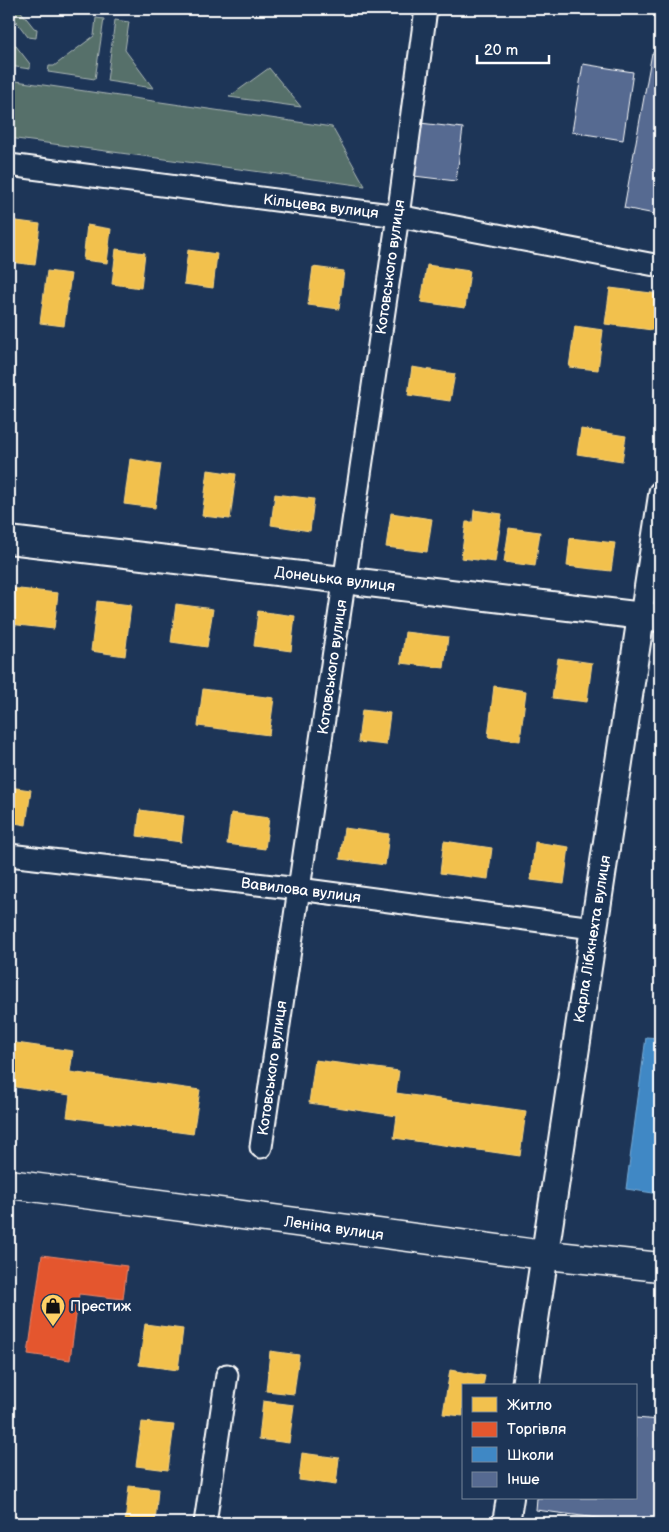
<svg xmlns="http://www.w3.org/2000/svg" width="669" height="1532" viewBox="0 0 669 1532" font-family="'Balsamiq Sans',sans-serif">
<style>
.green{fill:#576f6b;stroke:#abb7b5}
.homes{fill:#f2c14e;stroke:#f6d483}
.shops{fill:#e4572e;stroke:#ec896d}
.schools{fill:#3f88c5;stroke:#79acd6}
.building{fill:#566a91;stroke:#fff}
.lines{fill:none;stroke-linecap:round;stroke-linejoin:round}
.minor-casing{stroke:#fff;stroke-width:25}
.tertiary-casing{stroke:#fff;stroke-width:30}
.secondary-casing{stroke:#fff;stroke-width:31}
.minor{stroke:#1d3557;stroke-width:21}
.tertiary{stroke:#1d3557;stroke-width:26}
.secondary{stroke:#1d3557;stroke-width:28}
.labels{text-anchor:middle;stroke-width:5;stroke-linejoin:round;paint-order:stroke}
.street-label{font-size:15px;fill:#fff;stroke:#1d3557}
.poi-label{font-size:15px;fill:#fff;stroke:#1d3557;text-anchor:start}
</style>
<rect width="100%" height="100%" fill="#1d3557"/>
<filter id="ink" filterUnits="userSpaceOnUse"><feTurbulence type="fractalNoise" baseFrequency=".02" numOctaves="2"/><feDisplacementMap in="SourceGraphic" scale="10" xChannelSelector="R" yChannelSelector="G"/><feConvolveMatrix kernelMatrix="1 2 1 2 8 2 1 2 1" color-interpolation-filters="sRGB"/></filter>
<g filter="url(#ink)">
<g class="green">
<polygon points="10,9 19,9 34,28 37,29 36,38 28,37 10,13"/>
<polygon points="96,18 104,19 95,79 48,72 49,66 54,66 94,36"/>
<polygon points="115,20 129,22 125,50 153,88 107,81"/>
<polygon points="9,37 30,64 30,69 9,66"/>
<polygon points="269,68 301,107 229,97"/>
<polygon points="9,80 332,127 365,186 9,138"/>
</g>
<g class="homes">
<polygon points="9,220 40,224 35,265 9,262"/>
<polygon points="87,225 111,229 107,263 83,260"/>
<polygon points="116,249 145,253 141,288 112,284"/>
<polygon points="188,250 217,254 213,288 184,284"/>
<polygon points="427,265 470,271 465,308 421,302"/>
<polygon points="313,267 344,271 339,309 308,305"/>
<polygon points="47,271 71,274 64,326 40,323"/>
<polygon points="610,288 660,294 660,331 605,324"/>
<polygon points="575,326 603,330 598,370 569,367"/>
<polygon points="412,367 455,374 450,401 408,395"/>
<polygon points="581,429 626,436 622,461 577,454"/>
<polygon points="130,459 161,464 155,508 124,504"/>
<polygon points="208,470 236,474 230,519 202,516"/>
<polygon points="275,494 314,499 310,531 271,525"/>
<polygon points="474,510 502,514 495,562 461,558 466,522 473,522"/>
<polygon points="391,513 432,519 427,552 386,547"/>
<polygon points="509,528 540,532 535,566 504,562"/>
<polygon points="570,538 615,543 611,571 567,566"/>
<polygon points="10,588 58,593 54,629 9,624"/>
<polygon points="97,601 131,605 125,656 91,651"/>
<polygon points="176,604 213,609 207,647 171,642"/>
<polygon points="258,611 295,616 291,651 254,646"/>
<polygon points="405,632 448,637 444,668 401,663"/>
<polygon points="558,658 592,663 587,702 552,698"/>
<polygon points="494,686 526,691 520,741 488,737"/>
<polygon points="203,689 274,698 269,735 198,726"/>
<polygon points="362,710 390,713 386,745 358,742"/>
<polygon points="9,787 31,790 26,825 9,822"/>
<polygon points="140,810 184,816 181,842 137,836"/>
<polygon points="231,813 269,818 265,849 227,844"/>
<polygon points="344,828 389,834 385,865 340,859"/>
<polygon points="444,841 492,848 488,879 440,873"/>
<polygon points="535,842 569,847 564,884 531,880"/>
<polygon points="9,1042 73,1051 70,1072 200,1090 193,1134 67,1117 70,1095 9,1086"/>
<polygon points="315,1060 399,1071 396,1093 526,1111 520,1156 394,1138 397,1116 309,1103"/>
<polygon points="145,1324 183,1329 178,1370 139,1365"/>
<polygon points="270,1351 299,1355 294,1394 266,1391"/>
<polygon points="450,1370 485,1376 483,1386 463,1386 463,1416 443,1414"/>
<polygon points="263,1401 294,1405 289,1443 259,1439"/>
<polygon points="142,1422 174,1425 168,1470 136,1466"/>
<polygon points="302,1453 339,1458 336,1485 299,1480"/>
<polygon points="129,1486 158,1489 155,1523 125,1523"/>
</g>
<polygon class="shops" points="42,1255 127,1266 123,1299 79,1294 70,1360 28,1354"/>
<polygon class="schools" points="646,1037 660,1038 660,1194 626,1189"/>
<g class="building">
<polygon points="652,53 660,54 660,215 624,208"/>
<polygon points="583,64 633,72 623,140 572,132"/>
<polygon points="420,123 463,128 456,181 414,176"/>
<polygon points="635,1418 660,1420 660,1523 635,1523 536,1510 537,1498 635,1498"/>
</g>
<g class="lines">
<defs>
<g id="minor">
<polyline points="9,165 398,216 660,266"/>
<polyline points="641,616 660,492"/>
<polyline points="9,855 299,889 593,928"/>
<polyline points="261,1147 398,216 426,9"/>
<polyline points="205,1523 227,1375"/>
</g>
<g id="tertiary">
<polyline points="9,540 660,618"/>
<polyline points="525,1386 641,616"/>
<polyline points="506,1523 510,1498"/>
</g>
<polyline id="secondary" points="9,1184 529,1253 660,1267"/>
</defs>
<use href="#minor" class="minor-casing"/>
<use href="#tertiary" class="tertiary-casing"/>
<use href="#secondary" class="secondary-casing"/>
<use href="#minor" class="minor"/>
<use href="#tertiary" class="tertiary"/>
<use href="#secondary" class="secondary"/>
</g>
</g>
<defs>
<symbol id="shop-pin" viewBox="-11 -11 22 30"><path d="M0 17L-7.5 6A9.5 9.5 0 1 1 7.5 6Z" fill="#ffd166" stroke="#1d3557"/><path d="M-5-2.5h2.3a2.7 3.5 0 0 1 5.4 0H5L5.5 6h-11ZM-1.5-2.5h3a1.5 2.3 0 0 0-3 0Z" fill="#111"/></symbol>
</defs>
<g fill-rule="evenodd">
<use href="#shop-pin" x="39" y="1292" width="28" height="38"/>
</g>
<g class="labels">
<g class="street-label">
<text transform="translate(321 206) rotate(7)" y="5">Кільцева вулиця</text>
<text transform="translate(390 267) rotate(-82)" y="5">Котовського вулиця</text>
<text transform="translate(335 579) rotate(7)" y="5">Донецька вулиця</text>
<text transform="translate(332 667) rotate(-82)" y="5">Котовського вулиця</text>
<text transform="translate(301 890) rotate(7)" y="5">Вавилова вулиця</text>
<text transform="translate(592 939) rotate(-81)" y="5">Карла Лібкнехта вулиця</text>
<text transform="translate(272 1068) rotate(-82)" y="5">Котовського вулиця</text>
<text transform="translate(334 1228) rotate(8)" y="5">Леніна вулиця</text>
</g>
<g class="poi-label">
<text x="70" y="1311">Престиж</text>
</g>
</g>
<rect width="669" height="1532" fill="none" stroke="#1d3557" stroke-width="30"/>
<rect x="15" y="15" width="639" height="1502" fill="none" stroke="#fff" stroke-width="2" filter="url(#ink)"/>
<rect x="462" y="1384" width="175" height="115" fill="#1d3557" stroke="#77869a"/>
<rect x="472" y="1397" width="25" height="15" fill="#f2c14e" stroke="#77869a"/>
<text x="507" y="1410" font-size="15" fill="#ffffff">Житло</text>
<rect x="472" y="1422" width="25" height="15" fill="#e4572e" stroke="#77869a"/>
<text x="507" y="1434" font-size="15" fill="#ffffff">Торгівля</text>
<rect x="472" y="1447" width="25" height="15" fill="#3f88c5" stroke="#77869a"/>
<text x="507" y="1460" font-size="15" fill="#ffffff">Школи</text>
<rect x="472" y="1472" width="25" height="15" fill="#566a91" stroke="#77869a"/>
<text x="507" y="1484" font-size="15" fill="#ffffff">Інше</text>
<path d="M477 55v8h72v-8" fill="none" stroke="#ffffff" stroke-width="2.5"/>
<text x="484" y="55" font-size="15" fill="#ffffff" stroke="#1d3557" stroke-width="4" paint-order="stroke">20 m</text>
</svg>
